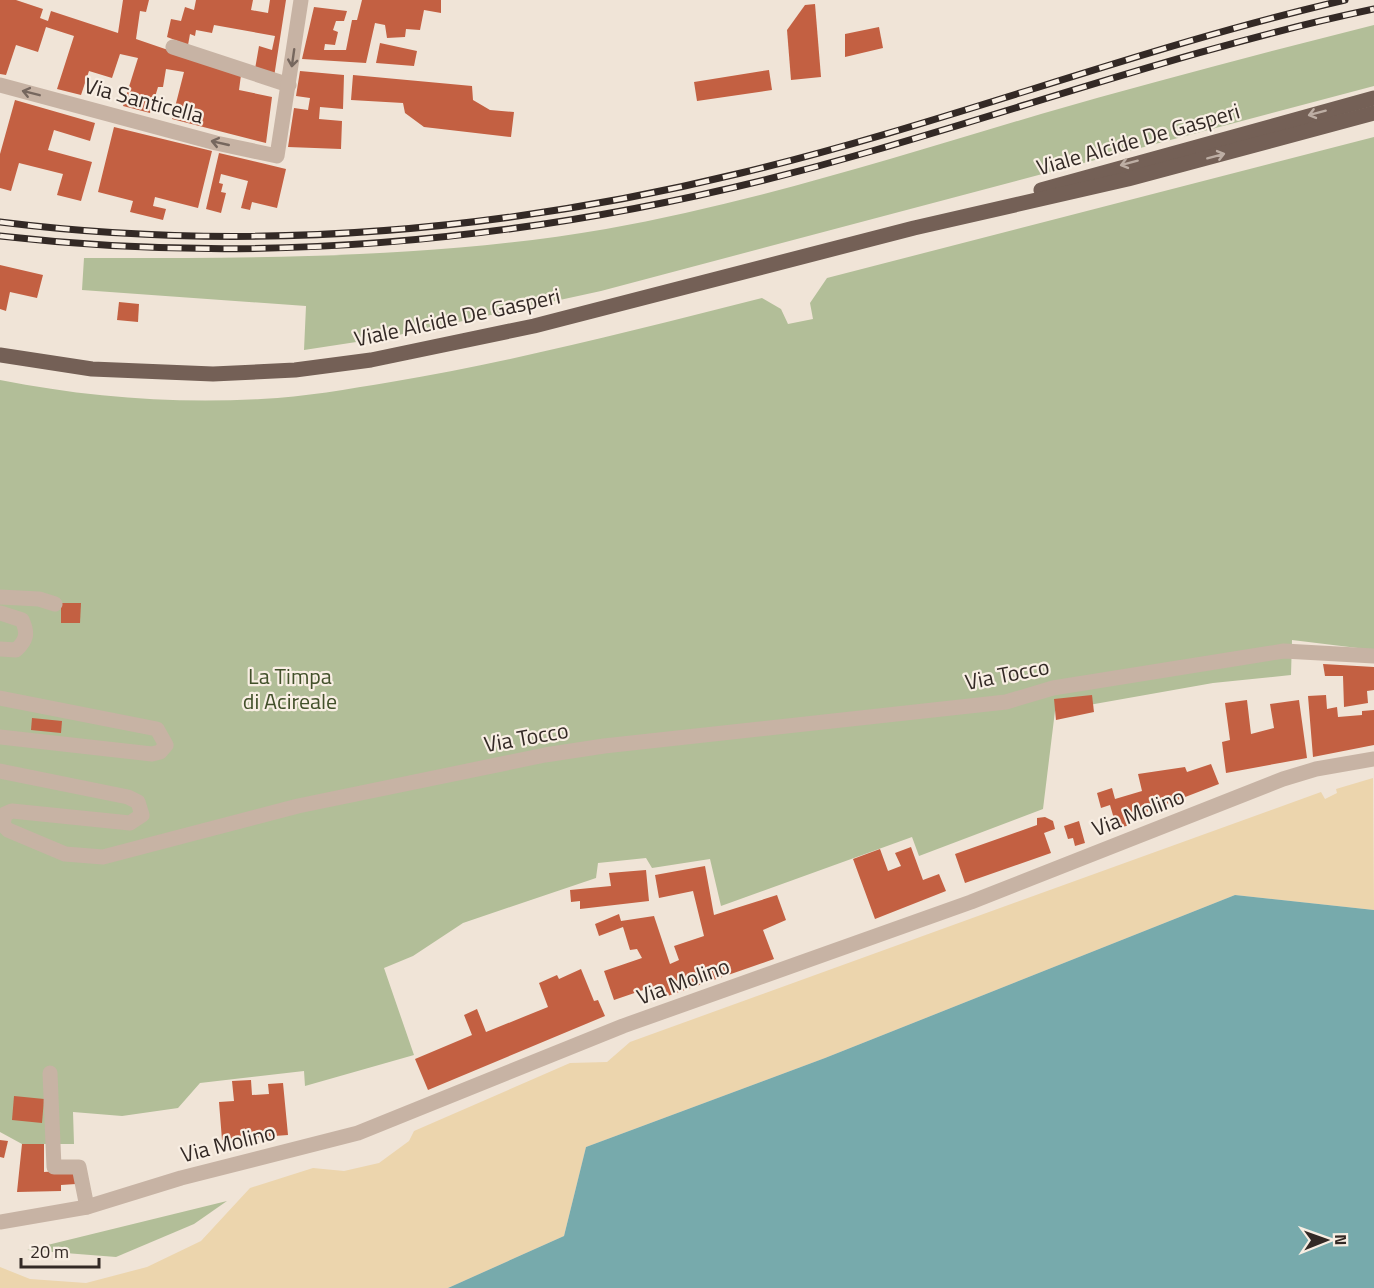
<svg xmlns="http://www.w3.org/2000/svg" width="1374" height="1288" viewBox="0 0 1374 1288" font-family="'Titillium Web',sans-serif">
<style>
.green{fill:#b2be98}
.sand{fill:#ecd5ad}
.water{fill:#77aaac}
.building{fill:#c36042}
.lines{fill:none;stroke-linecap:round;stroke-linejoin:round}
.minor{stroke:#c7b3a4;stroke-width:15}
.major{stroke:#746056;stroke-width:15}
.rail-casing{stroke:#332925;stroke-width:7}
.rail{stroke:#f8eee3;stroke-width:4.5;stroke-dasharray:14;stroke-linecap:butt}
.oneway{stroke:#76675e}
.oneway2{stroke:#bdaea4}
.labels{text-anchor:middle;stroke-width:4.5;stroke-linejoin:round;paint-order:stroke}
.street-label{font-size:22px;fill:#332925;stroke:#f8eee3}
.park-label{font-size:22px;fill:#42502a;stroke:#f8eee3}
</style>
<rect width="100%" height="100%" fill="#f0e4d7"/>
<g class="green">
<path d="M 1374,25 L 1374,86 L 601,291 L 389,337 L 304,350 L 306,306 L 82,290 L 84,258 C 260,258 432,259 606,229 C 753,203 899,156 1041,114 C 1152,82 1263,53 1374,25 Z"/>
<path d="M 1374,137 L 1374,650 L 1292,640 L 1291,675 L 1213,683 L 1055,711 L 1043,809 L 919,856 L 912,837 L 721,906 L 710,859 L 652,868 L 646,858 L 598,863 L 596,878 L 463,923 L 413,956 L 384,968 L 414,1055 L 305,1086 L 304,1071 L 200,1083 L 178,1108 L 122,1116 L 73,1112 L 74,1144 L 22,1144 L 0,1132 L 0,380 C 86,397 173,404 261,399 C 305,397 348,389 391,382 C 516,361 639,329 762,298 L 781,309 L 788,324 L 813,319 L 810,303 L 827,278 Z"/>
<polygon points="227,1201 194,1224 116,1257 27,1250"/>
</g>
<polygon class="sand" points="1373,778 1374,910 1235,895 825,1058 586,1147 564,1236 448,1288 0,1288 0,1267 30,1279 86,1283 147,1267 201,1241 250,1188 313,1168 344,1171 379,1163 409,1141 414,1131 570,1063 607,1062 630,1042 1321,792 1325,799 1337,793 1336,789"/>
<polygon class="water" points="1235,895 1374,910 1374,1288 448,1288 564,1236 586,1147 825,1058"/>
<g class="building">
<polygon points="0,0 16,0 43,9 40,18 48,21 51,11 118,33 123,0 149,0 146,12 140,11 136,39 241,75 239,90 272,97 266,143 172,119 184,72 166,69 163,87 158,87 150,113 123,106 138,58 120,54 112,78 89,71 81,95 57,89 74,36 46,27 38,52 16,45 6,75 0,74"/>
<polygon points="196,0 253,0 251,10 268,13 270,0 286,0 274,77 255,69 259,46 272,50 275,36 214,25 212,33 196,30 195,36 190,34 188,45 167,37 171,19 181,21 185,7 194,10"/>
<polygon points="362,0 441,0 441,13 424,10 420,30 406,29 405,37 387,38 385,25 375,23 366,63 302,59 314,7 347,11 344,21 336,21 333,30 338,32 335,45 325,44 324,50 346,50 352,20 357,20"/>
<polygon points="815,4 821,77 791,80 787,30 805,5"/>
<polygon points="879,27 883,48 845,57 845,34"/>
<polygon points="380,43 417,51 414,66 376,63"/>
<polygon points="769,70 772,90 697,101 694,82"/>
<polygon points="300,71 344,75 343,109 320,107 319,119 342,121 341,149 288,147 294,108 308,110 310,98 296,96"/>
<polygon points="353,75 472,86 473,100 490,110 514,112 511,137 424,127 405,113 403,103 351,100"/>
<polygon points="15,100 95,123 90,141 54,130 48,150 92,162 81,201 57,195 63,174 19,163 11,191 0,188 0,154"/>
<polygon points="114,127 212,151 198,208 155,197 153,206 166,209 163,220 130,212 133,201 98,192"/>
<polygon points="219,153 286,169 277,208 252,202 250,210 241,208 248,181 221,174 219,183 223,184 221,192 226,193 221,213 206,209"/>
<polygon points="0,265 43,275 37,298 10,292 6,311 0,309"/>
<polygon points="119,302 139,304 138,322 117,320"/>
<polygon points="61,603 81,603 80,623 61,623"/>
<polygon points="1323,664 1374,667 1374,690 1367,691 1368,703 1344,707 1343,676 1325,676"/>
<polygon points="1092,695 1094,712 1056,720 1054,699"/>
<polygon points="1326,695 1327,709 1337,707 1338,717 1362,715 1362,711 1374,710 1374,745 1313,757 1308,696"/>
<polygon points="1247,700 1251,734 1274,728 1270,704 1299,700 1307,758 1226,773 1222,742 1230,740 1225,703"/>
<polygon points="32,718 62,721 61,733 31,730"/>
<polygon points="1211,764 1219,784 1128,819 1129,825 1117,829 1110,805 1101,808 1097,793 1112,788 1115,799 1142,791 1138,774 1185,767 1187,772"/>
<polygon points="1045,817 1053,821 1055,829 1044,833 1051,853 965,883 955,854 1037,825 1037,818"/>
<polygon points="1079,821 1085,843 1075,846 1073,838 1068,839 1064,826"/>
<polygon points="911,847 923,880 939,874 946,891 875,919 853,859 880,849 888,871 901,866 895,853"/>
<polygon points="705,866 714,915 777,895 786,920 763,930 774,959 656,1000 652,987 614,1000 604,971 642,958 637,949 630,950 623,927 599,936 595,924 619,914 621,921 654,916 670,964 679,960 674,946 704,936 693,891 659,898 655,875"/>
<polygon points="646,870 649,901 580,909 580,901 571,902 570,890 611,886 609,873"/>
<polygon points="581,969 594,1001 598,1000 605,1016 428,1090 415,1059 472,1035 464,1015 477,1009 486,1032 548,1007 539,983 557,975 559,979"/>
<polygon points="251,1080 252,1095 269,1094 268,1084 283,1083 288,1135 222,1140 219,1102 234,1101 232,1081"/>
<polygon points="14,1096 44,1099 42,1123 12,1120"/>
<polygon points="0,1140 8,1141 4,1158 0,1157"/>
<polygon points="22,1144 44,1144 44,1172 75,1170 76,1184 61,1185 61,1191 17,1192"/>
</g>
<g class="lines">
<g class="minor">
<polyline points="173,47 289,85"/>
<polyline points="0,85 216,143 277,156 301,0"/>
<polyline points="0,597 39,599 55,604"/>
<path d="M 0,613 L 22,620 C 28,633 27,640 16,650 L 0,649"/>
<polyline points="0,698 157,729 166,745 160,752 152,754 0,737"/>
<polyline points="0,771 128,797 138,802 142,815 130,823 12,811 5,814 3,825 8,830 65,854 103,857 298,806 545,755 604,746 1006,702 1053,688 1284,651 1374,656"/>
<polyline points="50,1073 54,1167 79,1167 87,1207"/>
<polyline points="0,1222 87,1207 181,1178 358,1133 623,1026 971,902 1283,779 1316,769 1374,759"/>
</g>
<g class="major">
<polyline points="1041,190 1374,98"/>
<polyline points="0,355 92,369 213,374 295,370 371,360 534,326 914,228 1128,179 1374,113"/>
</g>
<defs>
<g id="rail">
<path d="M 0,222 C 248,253 499,232 741,173 C 945,124 1141,47 1345,0"/>
<path d="M 0,236 C 296,270 587,234 872,151 C 1039,103 1203,45 1374,9"/>
</g>
</defs>
<use href="#rail" class="rail-casing"/>
<use href="#rail" class="rail"/>
</g>
<defs><path id="oneway-shaft" d="M-6 0H5M1.5-3L5.5 0L1.5 3" fill="none" stroke-width="1.6" stroke-linecap="round" stroke-linejoin="round" transform="scale(1.5)"/></defs>
<g class="oneway">
<use href="#oneway-shaft" transform="translate(293 58) rotate(98)"/>
<use href="#oneway-shaft" transform="translate(31 93) rotate(-166)"/>
<use href="#oneway-shaft" transform="translate(220 143) rotate(-167)"/>
</g>
<g class="oneway2">
<use href="#oneway-shaft" transform="translate(1317 113) rotate(165)"/>
<use href="#oneway-shaft" transform="translate(1216 156) rotate(-15)"/>
<use href="#oneway-shaft" transform="translate(1129 163) rotate(165)"/>
</g>
<g class="labels">
<g class="street-label">
<text transform="translate(144 100) rotate(15)" y="8">Via Santicella</text>
<text transform="translate(1138 139) rotate(-16)" y="8">Viale Alcide De Gasperi</text>
<text transform="translate(457 317) rotate(-12)" y="8">Viale Alcide De Gasperi</text>
<text transform="translate(1007 674) rotate(-11)" y="8">Via Tocco</text>
<text transform="translate(526 737) rotate(-10)" y="8">Via Tocco</text>
<text transform="translate(1138 812) rotate(-21)" y="8">Via Molino</text>
<text transform="translate(683 981) rotate(-20)" y="8">Via Molino</text>
<text transform="translate(228 1143) rotate(-14)" y="8">Via Molino</text>
</g>
<g class="park-label">
<text x="290" y="684">La Timpa<tspan x="290" dy="25">di Acireale</tspan></text>
</g>
</g>
<g transform="translate(1326 1240) rotate(89)" stroke="#f8eee3" stroke-width="4.5" paint-order="stroke">
<path d="M0-4.5L10 22L0 15L-10 22Z" fill="#332925"/>
<text y="-9" font-size="16" font-weight="bold" text-anchor="middle" fill="#332925">N</text>
</g>
<path d="M21 1258v9h78v-9" fill="none" stroke="#332925" stroke-width="3"/>
<text x="30" y="1258" font-size="18" fill="#332925" stroke="#f8eee3" stroke-width="4.5" paint-order="stroke">20 m</text>
</svg>
